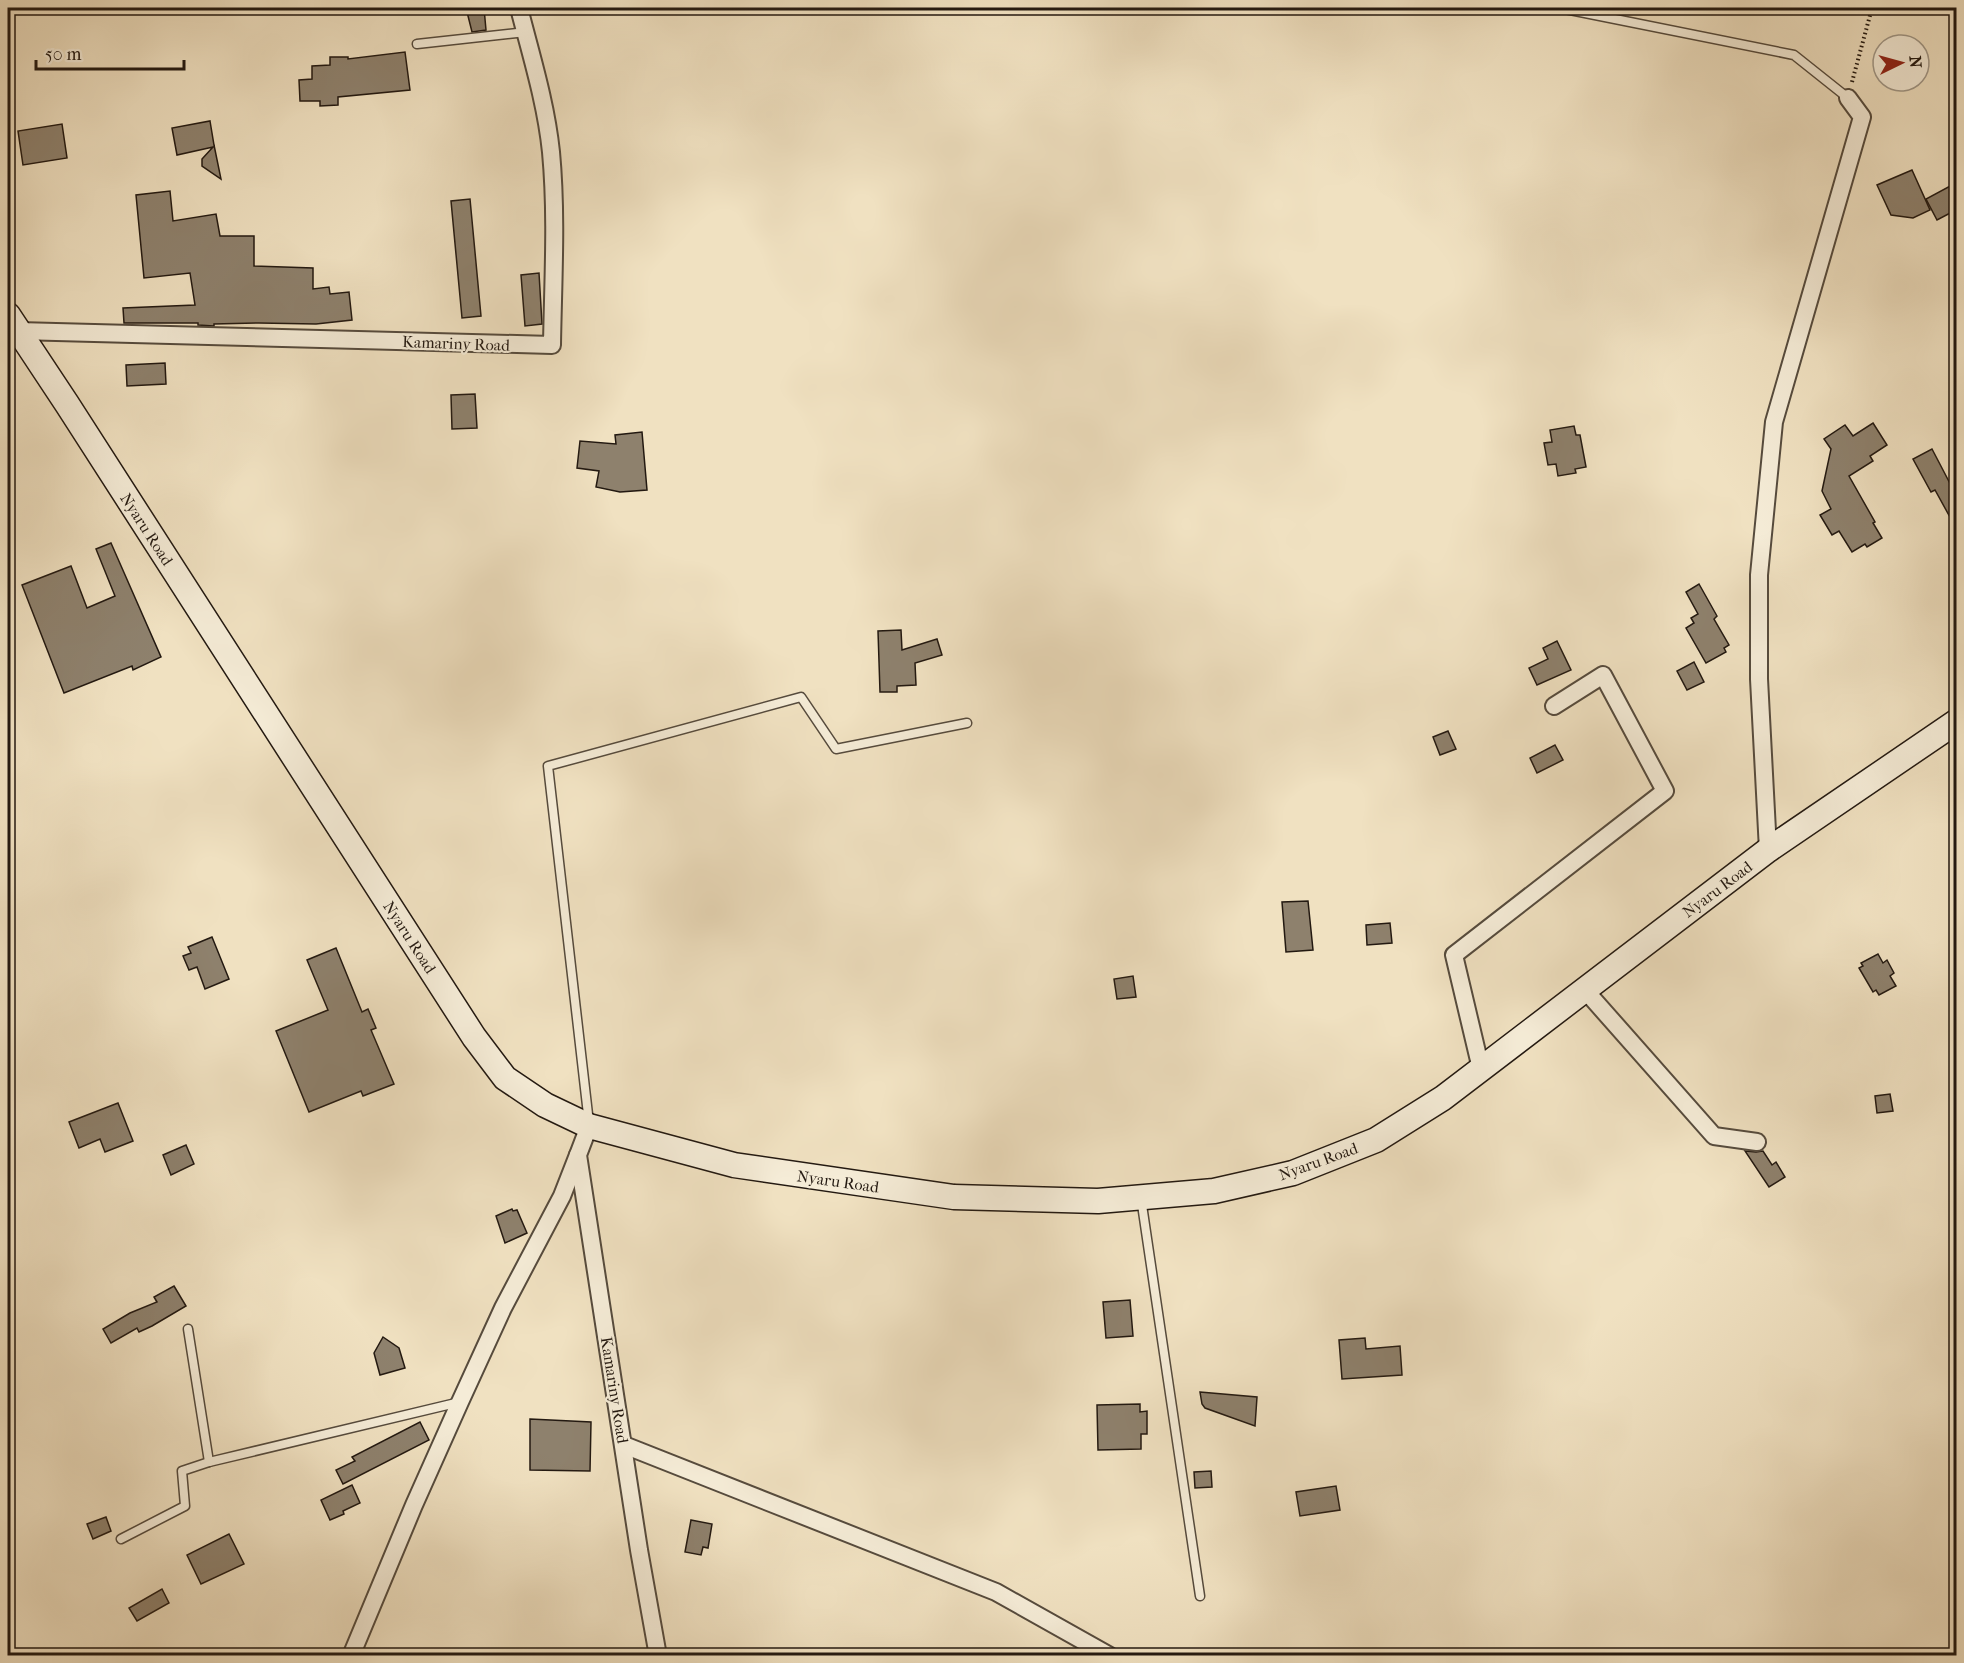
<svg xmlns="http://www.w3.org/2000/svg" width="1964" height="1663" viewBox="0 0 1964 1663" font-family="'IM FELL French Canon',serif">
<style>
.building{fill:#8e816d;stroke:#231911;stroke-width:1.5}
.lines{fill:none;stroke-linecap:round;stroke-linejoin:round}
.lane-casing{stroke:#564b3d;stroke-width:11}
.street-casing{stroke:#564b3d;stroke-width:20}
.secondary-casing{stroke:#231911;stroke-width:27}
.path{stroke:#231911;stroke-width:4;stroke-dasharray:1.5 3;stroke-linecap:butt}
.lane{stroke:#f5ecd7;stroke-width:8}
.street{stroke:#f5ecd7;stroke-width:16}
.secondary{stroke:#f5ecd7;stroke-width:24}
.labels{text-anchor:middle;stroke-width:4.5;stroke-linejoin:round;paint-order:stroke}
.street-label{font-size:16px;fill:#231911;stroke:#f5ecd7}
</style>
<rect width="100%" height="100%" fill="#f0e1c1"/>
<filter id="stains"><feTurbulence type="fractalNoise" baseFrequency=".00333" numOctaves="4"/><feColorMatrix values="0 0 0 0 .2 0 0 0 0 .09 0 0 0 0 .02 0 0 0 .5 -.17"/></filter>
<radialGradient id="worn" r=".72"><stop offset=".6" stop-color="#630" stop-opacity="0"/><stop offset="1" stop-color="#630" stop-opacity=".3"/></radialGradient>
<g class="building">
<polygon points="466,8 484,8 486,30 472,32"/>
<polygon points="405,52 410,90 338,97 338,105 320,106 320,101 300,101 299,80 312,79 312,66 330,65 330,57 348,57 348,59"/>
<polygon points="210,121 214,145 221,179 202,166 202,159 213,147 177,155 172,128"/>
<polygon points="62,124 67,158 23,165 18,131"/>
<polygon points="1912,170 1930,210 1913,218 1891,215 1877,185"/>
<polygon points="1952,185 1956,194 1956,210 1937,220 1926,199"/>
<polygon points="170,191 173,221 216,214 220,236 254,236 254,266 313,268 313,289 329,287 330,294 349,292 352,320 316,324 259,323 214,324 214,326 198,325 198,323 124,323 123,308 195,305 190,273 144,278 136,195"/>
<polygon points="470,199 481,316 462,318 451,201"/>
<polygon points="539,273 542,324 525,326 521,275"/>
<polygon points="165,363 166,384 127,386 126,365"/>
<polygon points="475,394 477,428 452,429 451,395"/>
<polygon points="1873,423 1887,445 1870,456 1873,461 1849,476 1875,522 1873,523 1882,538 1867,547 1865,544 1852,552 1839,531 1832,535 1820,515 1831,509 1822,491 1831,449 1824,439 1845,425 1853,436"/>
<polygon points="1574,426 1576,435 1580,435 1586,467 1575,469 1576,473 1558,476 1556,464 1548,465 1544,443 1552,442 1550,430"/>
<polygon points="642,432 647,490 620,492 596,487 599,471 577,468 580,441 616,444 615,435"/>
<polygon points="1932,449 1956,495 1956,528 1935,490 1931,492 1913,459"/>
<polygon points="111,543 161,657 133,670 132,666 64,693 22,585 71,566 87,608 115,596 96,549"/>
<polygon points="1699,584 1717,616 1714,619 1729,645 1724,648 1726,652 1706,663 1686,628 1694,623 1691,618 1698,614 1686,592"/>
<polygon points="901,630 902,650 937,639 942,655 915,663 916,685 897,686 897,692 880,692 878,631"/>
<polygon points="1557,641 1571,670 1537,685 1529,668 1548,659 1543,648"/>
<polygon points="1694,662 1704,682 1687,690 1677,671"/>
<polygon points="1448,731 1456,749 1440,755 1433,737"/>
<polygon points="1555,745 1563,760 1537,773 1530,758"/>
<polygon points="1308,901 1313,950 1286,952 1282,902"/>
<polygon points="1390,923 1392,943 1367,945 1366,925"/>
<polygon points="212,937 229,979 205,989 197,967 189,970 183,956 191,953 188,947"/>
<polygon points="336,948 362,1012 368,1009 376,1028 371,1030 394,1084 363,1096 361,1091 309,1112 276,1031 328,1010 307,960"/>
<polygon points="1878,954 1883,963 1887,960 1894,973 1890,976 1896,986 1879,995 1876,990 1873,992 1859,968 1863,966 1861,963"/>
<polygon points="1133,976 1136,997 1117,999 1114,979"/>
<polygon points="1890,1094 1893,1111 1877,1113 1875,1096"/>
<polygon points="118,1103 133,1141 105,1152 100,1139 79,1148 69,1122"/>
<polygon points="186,1145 194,1164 171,1175 163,1155"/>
<polygon points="1745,1151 1756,1152 1763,1151 1772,1165 1776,1162 1785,1177 1769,1187"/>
<polygon points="512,1209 513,1211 517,1210 527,1233 505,1243 496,1216"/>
<polygon points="174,1286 186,1306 152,1326 139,1332 137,1328 111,1343 103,1329 130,1313 157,1302 154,1297"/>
<polygon points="1130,1300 1133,1336 1106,1338 1103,1302"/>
<polygon points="383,1337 399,1348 405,1368 380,1375 374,1353"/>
<polygon points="1365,1338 1366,1349 1400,1346 1402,1375 1342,1379 1339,1340"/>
<polygon points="1200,1392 1257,1397 1255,1426 1205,1408 1202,1404"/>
<polygon points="1140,1404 1140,1412 1147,1411 1147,1434 1141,1434 1141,1449 1098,1450 1097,1405"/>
<polygon points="530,1419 591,1422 590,1471 530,1470"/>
<polygon points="420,1422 429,1440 343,1484 336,1470 355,1461 352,1457"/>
<polygon points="1211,1471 1212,1487 1195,1488 1194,1472"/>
<polygon points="352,1485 360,1503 343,1511 344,1514 330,1520 321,1500"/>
<polygon points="1336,1486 1340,1510 1300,1516 1296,1492"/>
<polygon points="106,1517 111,1531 93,1539 87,1524"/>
<polygon points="691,1520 712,1524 708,1548 703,1547 701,1555 685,1552"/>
<polygon points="229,1534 244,1564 201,1584 187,1555"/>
<polygon points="162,1589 169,1603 137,1621 129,1608"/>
</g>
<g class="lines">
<defs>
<g id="lane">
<polyline points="1560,8 1794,55 1848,98"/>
<polyline points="417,44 526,32"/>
<polyline points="589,1123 548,766 801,697 836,749 967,723"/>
<polyline points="1141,1198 1200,1596"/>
<polyline points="188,1329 209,1462"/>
<polyline points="121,1539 185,1506 182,1471 209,1462 460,1402"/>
</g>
<g id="street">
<path d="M 18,331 L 552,345 C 553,281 557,216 551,152 C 546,103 531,55 519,8"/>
<polyline points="1768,850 1759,679 1759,575 1774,422 1862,117 1848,98"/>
<polyline points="1585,990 1714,1136 1757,1142"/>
<polyline points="1481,1069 1454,955 1665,791 1603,675 1554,706"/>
<polyline points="589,1126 578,1155 639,1550 658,1656"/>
<polyline points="624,1445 996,1592 1110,1656"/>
<polyline points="351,1656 414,1505 460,1402 503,1308 562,1196 578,1155"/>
</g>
<polyline id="secondary" points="8,315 67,404 474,1037 505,1078 545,1105 589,1126 734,1165 954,1197 1098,1201 1214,1191 1293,1173 1376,1140 1443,1098 1768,850 1956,722"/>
</defs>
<use href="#lane" class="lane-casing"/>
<use href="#street" class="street-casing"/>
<use href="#secondary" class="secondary-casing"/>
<g class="path">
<polyline points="1852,82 1872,8"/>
<polyline points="1952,1656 1956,1648"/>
</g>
<use href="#lane" class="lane"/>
<use href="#street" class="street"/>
<use href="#secondary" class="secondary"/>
</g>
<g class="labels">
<g class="street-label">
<text transform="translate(456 343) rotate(2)" y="6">Kamariny Road</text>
<text transform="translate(147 529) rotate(57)" y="6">Nyaru Road</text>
<text transform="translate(1717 889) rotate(-37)" y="6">Nyaru Road</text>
<text transform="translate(410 937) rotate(57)" y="6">Nyaru Road</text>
<text transform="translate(1318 1161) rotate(-20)" y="6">Nyaru Road</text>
<text transform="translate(838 1181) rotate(8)" y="6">Nyaru Road</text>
<text transform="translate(615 1390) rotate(81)" y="6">Kamariny Road</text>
</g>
</g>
<rect width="1964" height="1663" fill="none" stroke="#f0e1c1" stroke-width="30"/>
<rect x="9" y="9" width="1946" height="1645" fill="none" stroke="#231911" stroke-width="3"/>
<rect x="15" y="15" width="1934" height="1633" fill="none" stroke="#231911" stroke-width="1.5"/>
<g transform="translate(1901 63) rotate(85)"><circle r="28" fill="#f5ecd7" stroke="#a19888" stroke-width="1.5"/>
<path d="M0-4.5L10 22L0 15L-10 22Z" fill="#8f2418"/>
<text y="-9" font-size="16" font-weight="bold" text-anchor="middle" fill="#231911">N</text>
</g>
<path d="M36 60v9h148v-9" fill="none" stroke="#231911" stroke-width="3"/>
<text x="45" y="60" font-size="18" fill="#231911" stroke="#f5ecd7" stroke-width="4.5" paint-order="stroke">50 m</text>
<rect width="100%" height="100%" filter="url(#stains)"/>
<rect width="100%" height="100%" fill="url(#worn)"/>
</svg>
